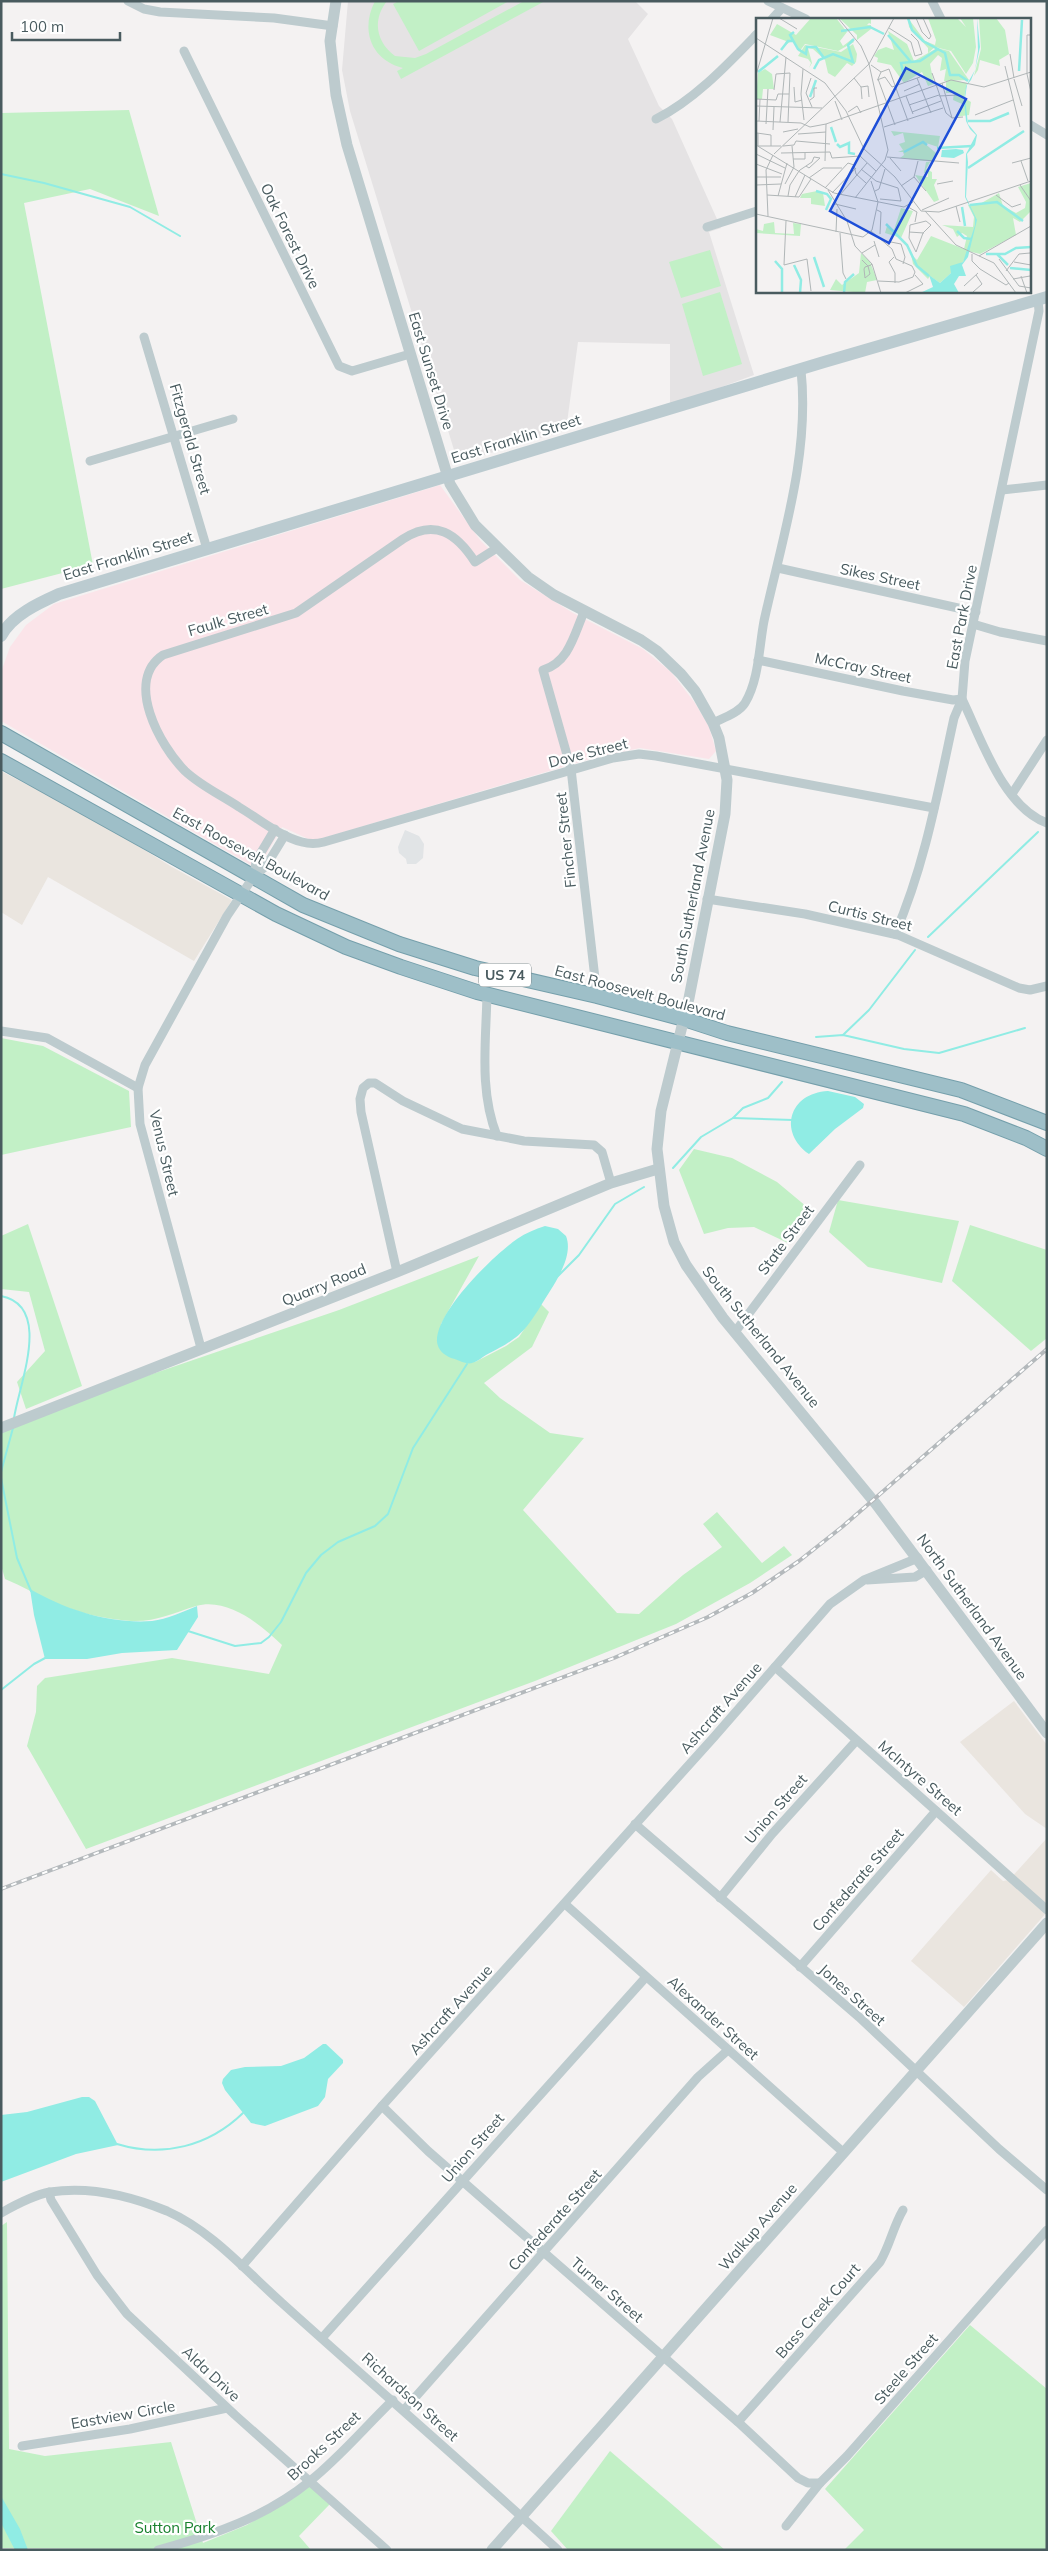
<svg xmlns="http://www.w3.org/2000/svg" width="1048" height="2551" viewBox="0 0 1048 2551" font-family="Mulish,sans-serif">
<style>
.commercial{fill:#eae5df}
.education{fill:#e5e3e4}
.medical{fill:#fbe4e9}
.airport{fill:#e1e4e6}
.green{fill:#c2f0c6}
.water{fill:#90ece4}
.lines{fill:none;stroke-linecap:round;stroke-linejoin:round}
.stream{stroke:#90ece4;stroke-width:2}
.trunk-casing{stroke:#759fab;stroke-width:16}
.minor{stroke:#bdcbce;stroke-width:9}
.tertiary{stroke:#bdcbce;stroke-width:11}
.secondary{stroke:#bbcbd0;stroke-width:12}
.trunk{stroke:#9ebfc8;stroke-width:14}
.rail-casing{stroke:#b4b9bc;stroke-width:4}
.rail{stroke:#fff;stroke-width:2;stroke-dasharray:5.5;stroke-linecap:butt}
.labels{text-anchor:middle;stroke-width:4.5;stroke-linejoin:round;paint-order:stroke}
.shield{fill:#fff;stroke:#808c8f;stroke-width:1}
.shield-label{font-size:14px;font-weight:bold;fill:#495b5f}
.street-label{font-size:15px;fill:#495b5f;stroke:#fff}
.park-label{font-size:15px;fill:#18822e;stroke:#fff}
.inset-river{fill:none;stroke:#90ece4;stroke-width:2.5}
.inset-road{fill:none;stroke:#b0b6b7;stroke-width:1}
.view{fill:#1d4ed8;fill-opacity:0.15;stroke:#1d4ed8;stroke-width:2.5}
.inset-edge{fill:none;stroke:#495b5f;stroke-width:2.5}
</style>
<rect width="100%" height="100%" fill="#f4f2f2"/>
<g class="commercial">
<polygon points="1,771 99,822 172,867 232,900 194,961 48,877 22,925 1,912"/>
<polygon points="1014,1701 1047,1745 1047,1829 1025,1814 960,1742"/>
<polygon points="1047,1838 1047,1912 964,2007 911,1961 991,1870 1003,1881 1009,1880"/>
</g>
<polygon class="education" points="348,1 635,1 648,14 628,39 659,106 672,119 721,228 709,232 754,375 670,406 670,344 578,342 566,430 458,463 350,111 342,70"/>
<polygon class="medical" points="440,485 480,540 520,580 573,613 643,649 671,672 695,703 709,727 716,751 709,759 640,748 593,758 313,841 282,827 258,869 1,721 1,672 10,647 26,625 54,604"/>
<polygon class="airport" points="405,830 419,836 424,844 423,858 416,864 407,864 406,859 399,853 398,847"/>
<g class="green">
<path d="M 375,1 L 387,1 C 372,20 376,42 395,56 L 415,58 L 426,54 L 524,1 L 545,1 L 401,79 L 397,71 L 403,68 C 371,60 360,30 375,1 Z"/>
<polygon points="399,1 509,1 419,51 393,4"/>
<polygon points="129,110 159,216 90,189 24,203 93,565 1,589 1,113"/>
<polygon points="710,250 721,286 681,298 669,262"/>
<polygon points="720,292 742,364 703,376 682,304"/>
<polygon points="1,1038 43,1046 129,1091 131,1127 1,1155"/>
<polygon points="694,1149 732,1158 777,1182 813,1212 788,1243 754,1227 728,1228 704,1234 679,1170"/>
<polygon points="838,1200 959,1221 942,1283 868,1267 829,1232"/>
<polygon points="28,1224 82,1386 26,1409 17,1382 45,1351 29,1292 1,1289 1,1236"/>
<polygon points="970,1225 1047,1250 1047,1338 1031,1351 952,1281"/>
<path d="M 479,1256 L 441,1324 L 475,1362 L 506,1346 L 519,1337 L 541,1304 L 549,1312 L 532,1347 L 484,1383 L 500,1398 L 550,1433 L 584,1438 L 523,1510 L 617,1613 L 639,1614 L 683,1575 L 722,1547 L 703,1524 L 717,1512 L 762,1563 L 784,1546 L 792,1555 L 750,1583 L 676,1624 L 535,1681 L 86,1849 L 27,1746 L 36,1712 L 37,1686 L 45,1678 L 172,1658 L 269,1674 L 282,1645 C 261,1625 228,1597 196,1606 C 173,1613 156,1622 131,1621 C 105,1619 77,1613 53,1602 C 37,1595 22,1586 5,1579 L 1,1565 L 1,1432 L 123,1384 L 339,1310 Z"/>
<polygon points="7,2222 9,2449 45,2456 171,2442 203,2543 247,2525 310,2486 330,2504 299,2536 311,2550 1,2548 1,2226"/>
<polygon points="970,2325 1047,2389 1047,2550 844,2550 864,2530 825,2489"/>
<polygon points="610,2451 725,2550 568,2550 551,2531"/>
</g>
<g class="water">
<path d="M 828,1091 L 855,1097 L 864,1104 L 863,1108 L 835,1129 L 809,1154 C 778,1132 789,1093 828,1091 Z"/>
<path d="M 545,1226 L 558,1229 L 566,1236 C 574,1256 555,1283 545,1299 C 525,1332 520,1338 486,1355 C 480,1359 473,1365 466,1363 C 461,1362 456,1359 451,1358 C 444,1355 438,1350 437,1342 C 435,1312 494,1255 517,1239 C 526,1233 535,1229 545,1226 Z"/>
<path d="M 30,1589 C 66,1610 110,1624 152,1621 C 167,1619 183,1612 197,1606 L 198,1617 L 177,1650 L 122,1653 L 87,1659 L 45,1659 L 34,1615 Z"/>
<polygon points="323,2044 326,2044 343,2060 343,2063 328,2079 325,2097 318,2106 265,2126 251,2123 225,2090 222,2083 223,2079 231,2070 245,2067 281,2066 304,2058"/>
<polygon points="82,2097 89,2097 95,2101 118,2145 76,2154 1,2182 1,2115 27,2112"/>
<polygon points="1,2496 20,2529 28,2550 15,2550 1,2523"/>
</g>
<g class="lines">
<g class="stream">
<polyline points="1,174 44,183 130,207 180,236"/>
<polyline points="928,937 1038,832"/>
<polyline points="843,1035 869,1010 915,950"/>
<polyline points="816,1037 843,1035 904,1049 939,1053 1025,1028"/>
<polyline points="733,1118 793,1120"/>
<polyline points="673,1168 701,1137 733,1118 743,1108 768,1098 782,1082"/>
<polyline points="557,1277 579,1255 615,1204 644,1187"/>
<path d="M 1,1296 C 53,1306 19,1384 14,1418"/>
<polyline points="1,1472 13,1428"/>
<polyline points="1,1478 17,1558 31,1591"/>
<polyline points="188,1631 235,1646 261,1643 269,1637 281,1622 306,1573 321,1555 338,1542 375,1526 388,1514 413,1448 467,1364"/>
<polyline points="1,1690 34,1664 47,1657"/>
<path d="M 117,2144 C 163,2158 209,2146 243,2113"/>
</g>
<defs>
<g id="trunk">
<polyline points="1,733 303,905 399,944 475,968 597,996 684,1019 727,1033 961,1090 1047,1123"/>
<polyline points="1,761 276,914 346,947 401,967 477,992 964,1114 1026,1138 1047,1149"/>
</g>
</defs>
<use href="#trunk" class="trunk-casing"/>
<g class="minor">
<polyline points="128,1 144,9 160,12 274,18 333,26"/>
<polyline points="768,1 806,19"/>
<polyline points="932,1 941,19"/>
<polyline points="772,19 782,8"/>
<polyline points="184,51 339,366 352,371 410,354"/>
<path d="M 656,119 C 694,100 727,65 757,34"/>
<polyline points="1029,124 1047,135"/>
<polyline points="707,227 757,211"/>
<polyline points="144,337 207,549"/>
<polyline points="90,461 233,419"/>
<polyline points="1002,490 1047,485"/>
<path d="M 497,548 L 475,562 C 457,534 435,518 403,539 L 296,613 L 163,655 C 124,681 160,746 185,771 C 201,786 221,795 239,807 C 259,819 279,836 302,842 C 309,844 317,844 324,842 L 613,758 L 639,754 L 656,756 L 934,808"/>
<polyline points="778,568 976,612"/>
<path d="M 584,612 C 574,635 569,662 543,670 L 571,769 L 597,996"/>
<polyline points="973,624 1000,632 1047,641"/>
<path d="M 758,660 L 903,691 L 953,700 L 962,699 C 981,738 1003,807 1047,823"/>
<path d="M 713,723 C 723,718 739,713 745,703 C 759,680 759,647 764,621 C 782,539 810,455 801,370"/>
<polyline points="1012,794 1047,740"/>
<polyline points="254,876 256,861 275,829"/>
<polyline points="707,899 805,914 898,935 1019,988 1030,990 1047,986"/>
<path d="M 895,934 C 925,865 938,791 954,718 L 962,699 L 965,661 L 1039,311 L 1038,300"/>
<path d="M 487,994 C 486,1042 479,1091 497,1136"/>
<polyline points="1,1031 47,1038 138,1088"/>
<polyline points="397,1272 361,1112 360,1099 363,1088 369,1083 375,1083 403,1101 462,1129 524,1141 594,1145 602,1152 611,1183"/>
<polyline points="735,1332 860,1165"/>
<polyline points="201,1348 140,1124 138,1088 145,1065 227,916 254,876 266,866 285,835"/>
<polyline points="867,1580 915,1577 927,1570"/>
<polyline points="775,1667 1047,1910"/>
<polyline points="635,1824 859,2017 999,2149 1047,2190"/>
<polyline points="720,1898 772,1834 856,1741"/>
<polyline points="565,1904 843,2152"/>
<polyline points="800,1967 936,1811"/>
<polyline points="382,2106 428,2151 738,2422 798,2478 808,2483 820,2483"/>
<polyline points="49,2192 51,2200 97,2275 127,2314 235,2415 387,2550"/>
<path d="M 1,2213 C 15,2205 34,2195 50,2192 C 89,2186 131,2196 167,2211 C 212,2231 246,2271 282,2303 C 374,2386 467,2466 558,2550"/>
<polyline points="242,2266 382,2106 714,1737 830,1604 864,1580 918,1558"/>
<polyline points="322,2338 646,1977"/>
<polyline points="404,2410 698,2077 728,2050"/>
<path d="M 738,2422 L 880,2262 C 890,2245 893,2227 903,2210"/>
<polyline points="22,2446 130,2429 227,2408"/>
<polyline points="786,2526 820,2483 847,2456 1047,2230"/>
<path d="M 158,2550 C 213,2535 266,2517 310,2481 C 340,2457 365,2427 393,2400"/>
</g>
<g class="tertiary">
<polyline points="336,1 330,41 336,95 347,145 450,484 475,525 528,577 554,595 641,640 657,651 681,674 695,691 713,723 719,738 727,780 725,814 689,998 661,1111 657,1149 664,1206 674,1242 686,1265 723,1318 876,1504 1047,1733"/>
<polyline points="1,1428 397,1272 611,1183 658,1169"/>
<polyline points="492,2550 1047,1923"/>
</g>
<path class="secondary" d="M 1,636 C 12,615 39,603 59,594 L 824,362 L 1047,297"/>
<use href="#trunk" class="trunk"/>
<defs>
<polyline id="rail" points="1,1889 614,1658 708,1617 752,1593 799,1561 842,1527 1047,1349"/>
</defs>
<use href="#rail" class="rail-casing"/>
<use href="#rail" class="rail"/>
</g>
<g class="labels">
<rect class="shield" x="479" y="963.5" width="52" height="23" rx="4"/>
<g class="shield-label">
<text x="505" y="980">US 74</text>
</g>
<g class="street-label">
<text transform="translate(290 236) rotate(64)" y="5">Oak Forest Drive</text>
<text transform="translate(431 371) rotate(73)" y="5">East Sunset Drive</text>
<text transform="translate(190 439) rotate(74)" y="5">Fitzgerald Street</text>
<text transform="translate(516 439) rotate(-17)" y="5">East Franklin Street</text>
<text transform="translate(128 556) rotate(-17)" y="5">East Franklin Street</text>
<text transform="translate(880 577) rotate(12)" y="5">Sikes Street</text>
<text transform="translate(962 617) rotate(-79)" y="5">East Park Drive</text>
<text transform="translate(228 620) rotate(-16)" y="5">Faulk Street</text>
<text transform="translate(863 668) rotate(12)" y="5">McCray Street</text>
<text transform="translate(588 753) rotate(-14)" y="5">Dove Street</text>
<text transform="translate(566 840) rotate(-96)" y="5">Fincher Street</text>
<text transform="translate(251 854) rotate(29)" y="5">East Roosevelt Boulevard</text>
<text transform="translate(693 896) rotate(-79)" y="5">South Sutherland Avenue</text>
<text transform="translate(870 916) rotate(14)" y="5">Curtis Street</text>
<text transform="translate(640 993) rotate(15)" y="5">East Roosevelt Boulevard</text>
<text transform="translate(164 1153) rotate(77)" y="5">Venus Street</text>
<text transform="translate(786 1240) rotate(-53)" y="5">State Street</text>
<text transform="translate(324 1285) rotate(-22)" y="5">Quarry Road</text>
<text transform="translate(761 1337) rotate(51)" y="5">South Sutherland Avenue</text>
<text transform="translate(972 1607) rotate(54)" y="5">North Sutherland Avenue</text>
<text transform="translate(721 1708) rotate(-49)" y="5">Ashcraft Avenue</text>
<text transform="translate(920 1778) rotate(41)" y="5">McIntyre Street</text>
<text transform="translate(776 1809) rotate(-49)" y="5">Union Street</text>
<text transform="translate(858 1880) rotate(-49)" y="5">Confederate Street</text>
<text transform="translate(852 1995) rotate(42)" y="5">Jones Street</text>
<text transform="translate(451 2010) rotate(-48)" y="5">Ashcraft Avenue</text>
<text transform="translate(713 2018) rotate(42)" y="5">Alexander Street</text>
<text transform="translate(473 2148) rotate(-49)" y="5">Union Street</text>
<text transform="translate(555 2220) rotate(-48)" y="5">Confederate Street</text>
<text transform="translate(758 2227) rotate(-49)" y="5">Walkup Avenue</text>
<text transform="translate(607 2290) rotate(41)" y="5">Turner Street</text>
<text transform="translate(818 2311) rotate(-49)" y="5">Bass Creek Court</text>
<text transform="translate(906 2369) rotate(-49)" y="5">Steele Street</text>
<text transform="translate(211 2374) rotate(43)" y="5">Alda Drive</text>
<text transform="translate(410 2397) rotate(42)" y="5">Richardson Street</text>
<text transform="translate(123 2415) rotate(-10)" y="5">Eastview Circle</text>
<text transform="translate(324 2446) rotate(-43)" y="5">Brooks Street</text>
</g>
<g class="park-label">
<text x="175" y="2533">Sutton Park</text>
</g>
</g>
<g transform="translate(756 18)">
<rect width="275" height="275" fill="#f4f2f2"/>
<path d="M 55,0 L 80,0 L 91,14 L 84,23 L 87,28 L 96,21 L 98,24 L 82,33 L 49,26 L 43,34 L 37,22 L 28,28 L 30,23 L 14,17 L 21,6 L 40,17 ZM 83,0 L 115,0 L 115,6 L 113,5 L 111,7 L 115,7 L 115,11 L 101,22 L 101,17 ZM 152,0 L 169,23 L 179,27 L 180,22 L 172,0 L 201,0 L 210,9 L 204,0 L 217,0 L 220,29 L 217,45 L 210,56 L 195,33 L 179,29 L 172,35 L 172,30 L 153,9 ZM 223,0 L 240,0 L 249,12 L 253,36 L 243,42 L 244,48 L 224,42 L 222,52 L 218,58 L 225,31 ZM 132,13 L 151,26 L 158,43 L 181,30 L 193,33 L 213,62 L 188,63 L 190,51 L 184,53 L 186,40 L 182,37 L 174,46 L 178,66 L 172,68 L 166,54 L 148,65 L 135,47 L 121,44 L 122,40 L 118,38 L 122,32 L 130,29 L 138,32 ZM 97,26 L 101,36 L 100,44 L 96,48 L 91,45 L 79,59 L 72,55 L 69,42 L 57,31 L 52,30 L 56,45 L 53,50 L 55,45 L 52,41 L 42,38 L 49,27 L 85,34 ZM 9,51 L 16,56 L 18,71 L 7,71 L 6,81 L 0,81 L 2,55 ZM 194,62 L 211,65 L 208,80 L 215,84 L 213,97 L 199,99 L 206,86 L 197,82 L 198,75 L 190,75 L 190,64 ZM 135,113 L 184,118 L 182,129 L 167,124 L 180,135 L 178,144 L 144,140 L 148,137 L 147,134 L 142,134 L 147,132 L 143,126 L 149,124 L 147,115 L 138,118 ZM 170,144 L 174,144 L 170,151 L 176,154 L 176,161 L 181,161 L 178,167 L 183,182 L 178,184 L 159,157 L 172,159 L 172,155 L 168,155 ZM 275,165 L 275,193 L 264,204 L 257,200 L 260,217 L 224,236 L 212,233 L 207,244 L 195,250 L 195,255 L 184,265 L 174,258 L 172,261 L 157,246 L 155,236 L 161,242 L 175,218 L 208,231 L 211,218 L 206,215 L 201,219 L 197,211 L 186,207 L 217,209 L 218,199 L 212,187 L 222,187 L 243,175 L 247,188 L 260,195 L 269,190 L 270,184 L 262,169 ZM 61,173 L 67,175 L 69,188 L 55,186 L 55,180 L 44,180 L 46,176 ZM 145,190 L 157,193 L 145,220 L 129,215 L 131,208 L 138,212 ZM 18,204 L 19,215 L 38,216 L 37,205 L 45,206 L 44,218 L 0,215 L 0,211 L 7,213 L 8,206 ZM 105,235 L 114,244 L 121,262 L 111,264 L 109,275 L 74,272 L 80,261 L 86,267 L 103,255 Z" fill="#c2f0c6"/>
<path d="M 221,0 L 224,29 L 219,52 L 215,62 L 211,67 L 209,80 L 212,106 L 221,117 L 219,127 L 211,136 L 212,144 L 210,179 L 221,202 L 212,239 L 206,247 L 210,258 L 203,258 L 198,266 L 203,275 L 164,275 L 177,269 L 173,257 L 184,265 L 195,255 L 194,248 L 207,244 L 219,207 L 219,200 L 209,179 L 210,136 L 220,117 L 214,111 L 210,103 L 208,82 L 210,68 L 219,52 L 222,33 ZM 200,131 L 207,132 L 208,135 L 198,140 L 185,139 L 186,132 Z" fill="#90ece4"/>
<path class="inset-river" d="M 152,0 L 156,12 L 167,23 L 189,35 L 194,57 L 203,57 L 212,63M 85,13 L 114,9 L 128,16M 38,14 L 34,17 L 42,31 L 50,36 L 51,29 L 60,29 L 68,40M 132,17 L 155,44M 25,32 L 32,23 L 38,23M 58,51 L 63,42 L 77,36 L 97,44 L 92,27 L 98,21M 263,53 L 266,2M 2,54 L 22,38M 147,54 L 145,45 L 164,43 L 182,31M 54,79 L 60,62M 212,103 L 234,103 L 253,95M 75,109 L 80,124M 81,126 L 84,129 L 93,125 L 93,135 L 99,136M 181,130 L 216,128M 148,134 L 167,124 L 171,127M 212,150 L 268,113M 60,173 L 71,176 L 75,181 L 70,192M 214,187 L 241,184 L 267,203M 206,189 L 209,208M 130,206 L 151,227 L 161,248 L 173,258M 201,213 L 208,220 L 215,221M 230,236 L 249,236 L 260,230 L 275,229M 241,236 L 252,247M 58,239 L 68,269M 19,243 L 26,251 L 26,275M 38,247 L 45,262 L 44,275M 254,250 L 275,252M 88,275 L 89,264 L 98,256"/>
<path class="inset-road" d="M 23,0 L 41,11M 82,0 L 105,28 L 113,46 L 132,132 L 129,142 L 99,180M 160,0 L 166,14 L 173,21 L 175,18 L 167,0M 133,10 L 155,24 L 159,38 L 166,36 L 162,23 L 155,16M 275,17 L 271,17 L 271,56 L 275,74M 0,20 L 69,65 L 90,93 L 108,131 L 139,159 L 165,193 L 183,194 L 275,163M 254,36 L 258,60M 115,47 L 125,54 L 133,51 L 152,103M 249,48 L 264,109M 47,51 L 45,76 L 48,102M 125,54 L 122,61 L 139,107M 176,55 L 190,95 L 196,100 L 207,99M 0,57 L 17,0M 55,60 L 50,75 L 56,89M 98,60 L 105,69 L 106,81M 161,60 L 175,95M 258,61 L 266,88M 121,62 L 129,59 L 136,69 L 164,59M 186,65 L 196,100M 38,69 L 39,84 L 46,82M 105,69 L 112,68 L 113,79M 18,72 L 20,56 L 34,55 L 32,104M 148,73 L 164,66M 150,78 L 157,96M 183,78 L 202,77M 0,81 L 20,82 L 22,76 L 33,76M 54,82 L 58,79 L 58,70 L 61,70M 79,83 L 86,102M 153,87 L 183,77M 0,88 L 66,90M 92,94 L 101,88 L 105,95M 156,94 L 185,83M 219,97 L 257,82M 0,103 L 45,105 L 54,109 L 70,106 L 195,62 L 228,69 L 275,54M 3,103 L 4,81M 24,104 L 30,39M 10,106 L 12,71M 128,109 L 187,90M 17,112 L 18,89M 27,114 L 42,111M 1,115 L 15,117 L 15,128M 2,115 L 2,128 L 25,128M 42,116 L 70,114M 0,127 L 78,175 L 148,189 L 157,184M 27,128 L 38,127 L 40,123 L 74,126M 25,135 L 74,134 L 76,140 L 104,138 L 120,153M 0,136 L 29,150M 18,136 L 113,46 L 138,0M 131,139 L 203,145M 134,140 L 145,153M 37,141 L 49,141 L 49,135M 69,143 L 70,106M 265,143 L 272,163M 256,145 L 275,140M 0,146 L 26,156M 105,151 L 120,163 L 142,170M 0,159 L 25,159M 158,159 L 170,173M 53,160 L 67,150 L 86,150M 29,166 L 38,149 L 36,128M 181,166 L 197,163M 0,167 L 25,166M 264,167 L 275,183M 145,168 L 158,159 L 162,143M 69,170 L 92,145 L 98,147 L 100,156 L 110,165M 72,172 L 91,203 L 99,228 L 116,246 L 125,275M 119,173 L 123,171 L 129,151M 76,175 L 100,150M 11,177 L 43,179 L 55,161M 84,177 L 111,145M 240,177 L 256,189 L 265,186M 22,178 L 31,145M 32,178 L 34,167 L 43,153 L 44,152 L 56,144 L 58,139 L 64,140 L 53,150 L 50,148M 39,179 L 49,157M 124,181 L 145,183 L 142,170M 79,186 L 100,191M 200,188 L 204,204M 152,189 L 161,194 L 159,204M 121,192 L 125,194 L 124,216M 166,192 L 193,180M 169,193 L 200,227 L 238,245 L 260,275M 0,196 L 107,219 L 116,212 L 122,184 L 115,163M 12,198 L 10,152 L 17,137M 30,203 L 28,247 L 51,241 L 55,273M 170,203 L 175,207 L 167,215 L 160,234 L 153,220 L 154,207 ZM 115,213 L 136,231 L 140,241 L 156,248 L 159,254 L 157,259 L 143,264 L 122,263M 80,214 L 81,191M 153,214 L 168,215M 84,215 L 87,255 L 90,261M 118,223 L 123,239M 131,228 L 135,224 L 145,226 L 149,239 L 147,246M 106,235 L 119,227M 216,236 L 216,243 L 224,251 L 250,267 L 253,265M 223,238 L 275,208M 138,239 L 133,244 L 139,255 L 139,265M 243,241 L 263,268 L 275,270M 106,242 L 112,248 L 114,256 L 109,260 L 108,251 L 109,249 L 115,247 L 116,246M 258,244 L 275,247M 250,253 L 263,236 L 274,235M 265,258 L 271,275M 257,261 L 274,258M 208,268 L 222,255M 217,274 L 226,266 L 220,257M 149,275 L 167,266 L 159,257"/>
<path class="view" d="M 150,50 L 210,81 L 133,225 L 74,193 Z"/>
<rect width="275" height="275" class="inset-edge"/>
</g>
<rect width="1048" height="2551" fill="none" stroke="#495b5f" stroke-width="5"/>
<path d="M12 32v8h108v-8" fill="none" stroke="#495b5f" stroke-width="2.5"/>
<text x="20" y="32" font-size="15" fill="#495b5f" stroke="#ffffff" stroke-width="4" paint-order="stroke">100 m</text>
</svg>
